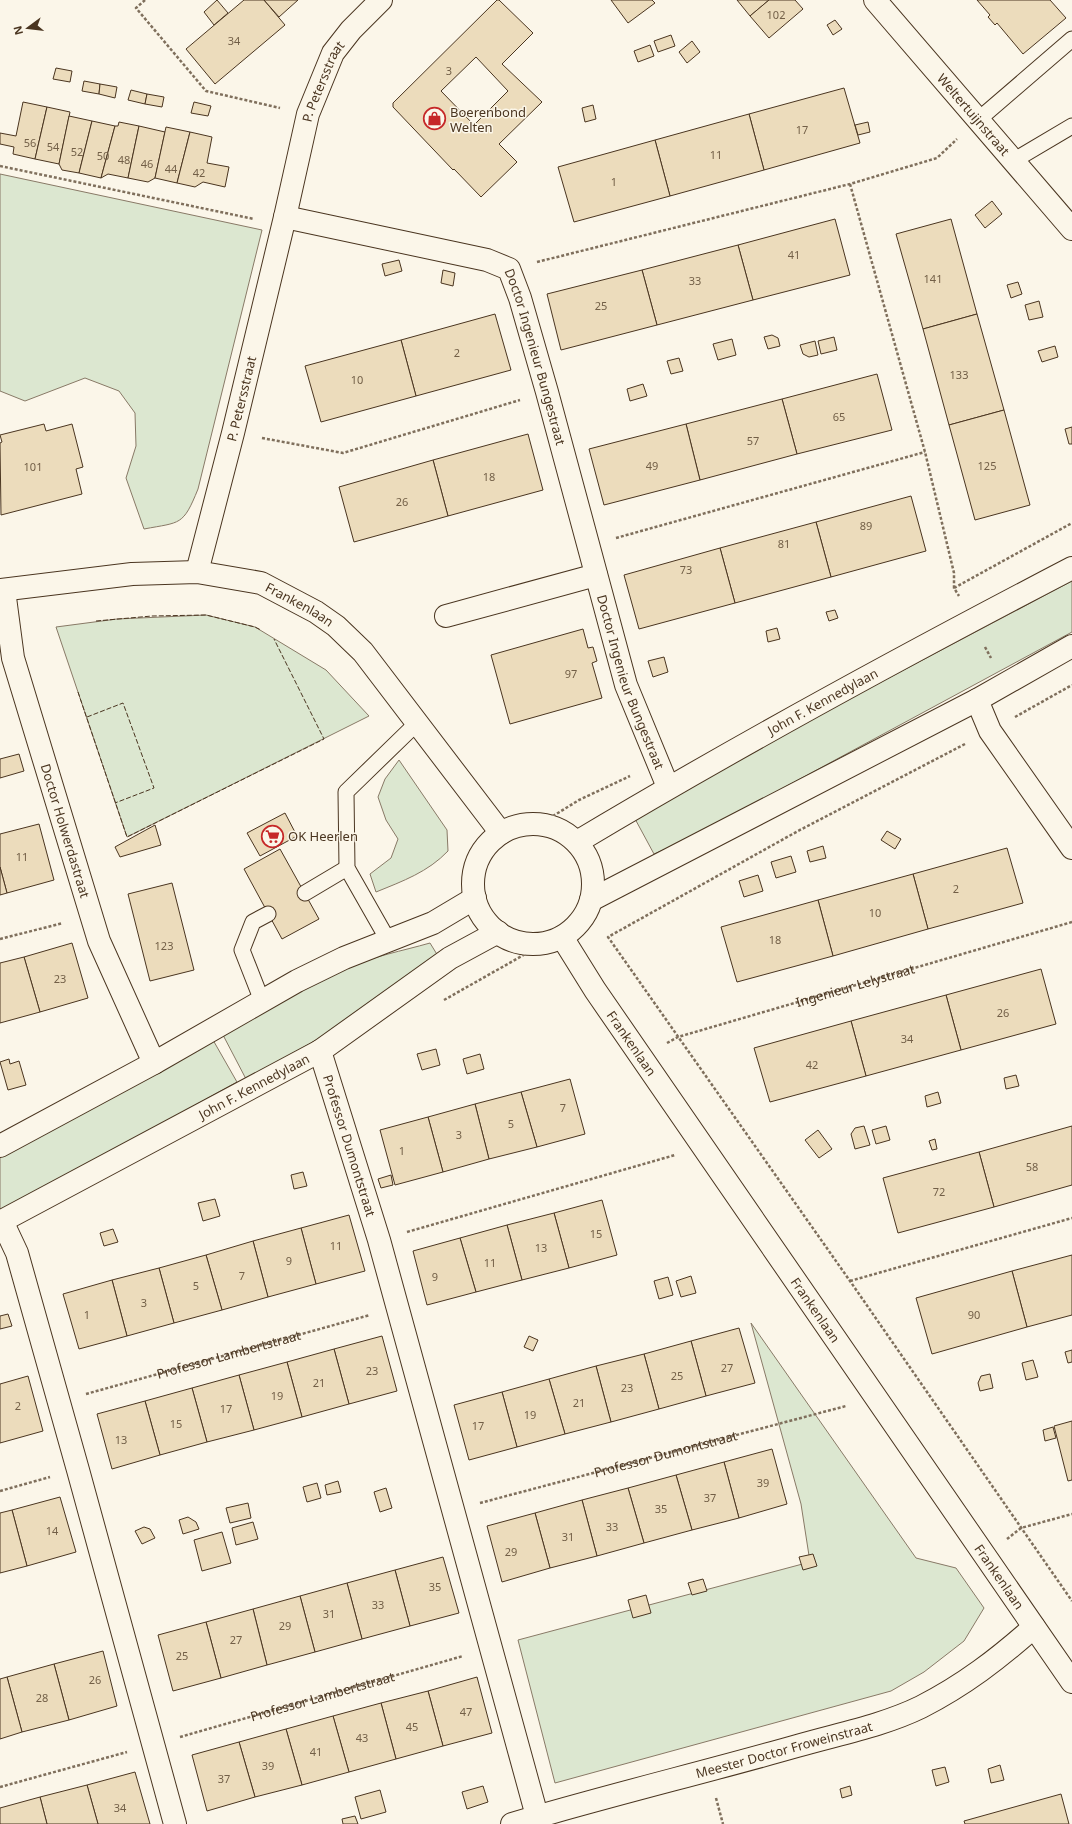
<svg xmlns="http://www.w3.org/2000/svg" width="1072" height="1824" viewBox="0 0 1072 1824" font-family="'Noto Sans',sans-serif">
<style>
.green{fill:#dce7d0;stroke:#887966}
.building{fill:#ecdcbc;stroke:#4a3520;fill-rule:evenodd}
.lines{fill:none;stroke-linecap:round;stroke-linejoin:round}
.lane-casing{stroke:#4a3520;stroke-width:17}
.street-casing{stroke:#4a3520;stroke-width:24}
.secondary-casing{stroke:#4a3520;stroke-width:24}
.path{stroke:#7f6f5c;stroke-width:2.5;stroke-dasharray:3 2;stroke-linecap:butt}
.lane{stroke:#fbf6e9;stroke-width:15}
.street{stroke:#fbf6e9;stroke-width:22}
.secondary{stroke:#fbf6e9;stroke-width:22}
.fence{stroke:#4a3520;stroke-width:1;stroke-dasharray:5 2;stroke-linecap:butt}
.labels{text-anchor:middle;stroke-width:3;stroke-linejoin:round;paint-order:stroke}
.number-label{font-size:11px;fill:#725f47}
.street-label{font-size:13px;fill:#4a3520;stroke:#fbf6e9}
.poi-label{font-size:13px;fill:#4a3520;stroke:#fbf6e9;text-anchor:start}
</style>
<rect width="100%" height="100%" fill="#fbf6e9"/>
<g class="green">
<path d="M 0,174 L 262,230 L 198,489 C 183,526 181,522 144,529 L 126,478 L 136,446 L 135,413 L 119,391 L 85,378 L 25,401 L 0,391 Z"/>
<polygon points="1072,581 1072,632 689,839 654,854 634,817 667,795"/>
<polygon points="206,615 255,627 326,670 369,716 127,837 56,627 117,619"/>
<path d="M 399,760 L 447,830 L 448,851 C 428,872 403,881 376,892 L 370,874 L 391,858 L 398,839 L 386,820 L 378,797 L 385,779 Z"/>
<path d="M 430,943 L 438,956 L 342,1026 L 246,1079 L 223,1035 C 264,1012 304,987 347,968 C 374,956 402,951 430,943 Z"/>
<polygon points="213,1040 237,1082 0,1213 0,1156"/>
<polygon points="751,1323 916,1558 956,1568 984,1608 964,1641 924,1672 891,1691 555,1783 518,1640 810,1562 801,1504"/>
</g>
<g class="building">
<polygon points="217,0 228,13 214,25 204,12"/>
<polygon points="244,0 264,0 285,25 215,84 186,49"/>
<polygon points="264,0 298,0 279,17"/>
<path d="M 497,0 L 499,0 L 533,33 L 502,64 L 542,102 L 499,144 L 517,162 L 481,197 L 454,169 L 453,170 L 393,107 L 393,103 ZM 476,57 L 508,91 L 474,125 L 441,91 Z"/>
<polygon points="611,0 652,0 655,3 628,23"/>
<polygon points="737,0 769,0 750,16"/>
<polygon points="769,0 795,0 803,9 769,38 750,16"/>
<polygon points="977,0 1050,0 1066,18 1023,54 997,23 995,25 988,17 990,15"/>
<polygon points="835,20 842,29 833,35 827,25"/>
<polygon points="671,35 675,46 658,52 654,41"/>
<polygon points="692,41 700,52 687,63 679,52"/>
<polygon points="650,45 654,56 638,62 634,51"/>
<polygon points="56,68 72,71 70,82 53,79"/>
<polygon points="84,81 100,84 99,94 82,91"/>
<polygon points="100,84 117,87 115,98 99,94"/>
<polygon points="844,88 860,143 764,170 749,114"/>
<polygon points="131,90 147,94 145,104 128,100"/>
<polygon points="147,94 164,97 162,107 145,104"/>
<polygon points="23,102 47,107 35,159 13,154 14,147 0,144 0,133 16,136"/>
<polygon points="194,102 211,106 208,116 191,113"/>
<polygon points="593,105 596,119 585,122 582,108"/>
<polygon points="47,107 70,112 59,164 35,159"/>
<polygon points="749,114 764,170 670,196 655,140"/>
<polygon points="69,116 92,121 79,173 62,170 59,164"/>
<polygon points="92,121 115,126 101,178 79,173"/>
<polygon points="119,122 139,126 128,178 108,174 101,178 115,126 118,126"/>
<polygon points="868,122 870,132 858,135 855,125"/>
<polygon points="139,126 165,132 155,178 148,182 128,178"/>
<polygon points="166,127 190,132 177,183 155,178"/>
<polygon points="190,132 212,137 207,163 229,167 225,187 203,182 195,187 177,183"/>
<polygon points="655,140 670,196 574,222 558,167"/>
<polygon points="992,201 1002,214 985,228 975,215"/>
<polygon points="835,219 850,275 753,300 738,245"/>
<polygon points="951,219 977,314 923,329 896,234"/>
<polygon points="738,245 753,300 657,325 642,270"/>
<polygon points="399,260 402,271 385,276 382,264"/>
<polygon points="443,270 455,273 453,286 441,283"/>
<polygon points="642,270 657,325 561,350 547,294"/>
<polygon points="1018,282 1022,294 1011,298 1007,285"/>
<polygon points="1039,301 1043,317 1029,320 1025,305"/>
<polygon points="495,314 511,370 416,396 401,340"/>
<polygon points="977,314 1004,410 949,425 923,329"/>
<polygon points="772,335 778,338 780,346 768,349 764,337"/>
<polygon points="834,337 837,350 821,354 818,341"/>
<polygon points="732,339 736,355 718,360 713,344"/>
<polygon points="401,340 416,396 321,422 305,366"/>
<polygon points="815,341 818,355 809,357 803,354 800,345"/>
<polygon points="1055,346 1058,357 1042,362 1038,351"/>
<polygon points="679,358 683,371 671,374 667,361"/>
<polygon points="877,374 892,430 797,454 782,399"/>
<polygon points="643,384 647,396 630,401 627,389"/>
<polygon points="782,399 797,454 700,480 686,424"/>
<polygon points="1004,410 1030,505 975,520 949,425"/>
<polygon points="44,424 46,431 72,424 83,467 76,469 82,494 1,515 0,443 2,442 0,435"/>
<polygon points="686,424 700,480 604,505 589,449"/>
<polygon points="1072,427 1072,444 1069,444 1065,429"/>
<polygon points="528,434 543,490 448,516 433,460"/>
<polygon points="433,460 448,516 354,542 339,487"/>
<polygon points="911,496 926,551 831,577 816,522"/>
<polygon points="816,522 831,577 735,603 720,548"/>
<polygon points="720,548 735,603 639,629 624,575"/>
<polygon points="835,610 838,618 829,621 826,612"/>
<polygon points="777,628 780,639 768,642 766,631"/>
<polygon points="583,629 588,648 593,647 597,661 592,663 602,698 510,724 491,655"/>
<polygon points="664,657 668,672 653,677 648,661"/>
<polygon points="19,754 24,771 0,778 0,759"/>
<polygon points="285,813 297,836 260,856 247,833"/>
<polygon points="39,824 54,880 7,893 0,867 0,834"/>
<polygon points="155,825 161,845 120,857 115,847"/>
<polygon points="887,831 901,839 895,849 881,840"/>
<polygon points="823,846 826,858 810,862 807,851"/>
<polygon points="1007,848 1023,903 928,929 913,874"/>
<polygon points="280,849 319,919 282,939 244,869"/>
<polygon points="791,856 796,872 776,878 771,862"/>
<polygon points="0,867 7,893 0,895"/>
<polygon points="913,874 928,929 833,956 818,900"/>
<polygon points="758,875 763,891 744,897 739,881"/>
<polygon points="172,883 194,970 150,981 128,894"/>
<polygon points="818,900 833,956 737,982 721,927"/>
<polygon points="72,943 88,998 40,1012 24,957"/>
<polygon points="24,957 40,1012 0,1023 0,963"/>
<polygon points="1041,969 1056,1024 961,1050 946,995"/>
<polygon points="946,995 961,1050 866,1076 851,1021"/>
<polygon points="851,1021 866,1076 770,1102 754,1048"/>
<polygon points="436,1049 440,1065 422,1070 417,1054"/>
<polygon points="480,1054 484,1069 467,1074 463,1059"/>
<polygon points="9,1059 10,1064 19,1061 26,1085 8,1090 0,1062"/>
<polygon points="1016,1075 1019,1086 1006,1089 1004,1078"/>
<polygon points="570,1079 585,1134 537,1147 521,1092"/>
<polygon points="521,1092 537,1147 489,1159 475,1104"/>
<polygon points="938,1092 941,1103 927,1107 925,1096"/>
<polygon points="475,1104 489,1159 443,1172 428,1117"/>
<polygon points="428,1117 443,1172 395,1185 380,1130"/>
<polygon points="864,1126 870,1145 855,1149 851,1134 855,1128"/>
<polygon points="886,1126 890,1140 876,1144 872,1130"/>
<polygon points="1072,1126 1072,1185 994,1207 979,1152"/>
<polygon points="818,1130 832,1149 819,1158 805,1140"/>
<polygon points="935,1139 937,1149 932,1150 929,1141"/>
<polygon points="979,1152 994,1207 898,1233 883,1178"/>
<polygon points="303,1172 307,1186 294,1189 291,1175"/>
<polygon points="391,1175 393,1185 381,1188 378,1179"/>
<polygon points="215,1199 220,1216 203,1221 198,1203"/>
<polygon points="602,1200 617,1255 569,1268 554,1213"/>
<polygon points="554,1213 569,1268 522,1280 507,1225"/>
<polygon points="349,1215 365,1271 316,1284 301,1228"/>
<polygon points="507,1225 522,1280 476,1292 460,1238"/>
<polygon points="301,1228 316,1284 268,1297 253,1241"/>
<polygon points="113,1229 118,1242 104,1246 100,1233"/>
<polygon points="460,1238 476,1292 427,1305 413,1251"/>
<polygon points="253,1241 268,1297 222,1310 206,1255"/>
<polygon points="206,1255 222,1310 174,1323 159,1268"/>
<polygon points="1072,1255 1072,1315 1027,1327 1012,1271"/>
<polygon points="159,1268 174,1323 127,1336 112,1280"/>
<polygon points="1012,1271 1027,1327 932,1354 916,1298"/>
<polygon points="691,1276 696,1293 681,1297 676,1281"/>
<polygon points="668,1277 673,1295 659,1299 654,1281"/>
<polygon points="112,1280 127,1336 79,1349 63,1294"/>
<polygon points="8,1314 12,1326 0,1329 0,1316"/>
<polygon points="739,1328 755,1383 706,1396 691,1341"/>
<polygon points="382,1336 397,1391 349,1404 334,1349"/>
<polygon points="529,1336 538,1340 533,1351 524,1347"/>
<polygon points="691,1341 706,1396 659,1409 644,1354"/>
<polygon points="334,1349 349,1404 302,1417 287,1362"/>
<polygon points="1072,1350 1072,1362 1068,1363 1065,1352"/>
<polygon points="644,1354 659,1409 611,1422 596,1366"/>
<polygon points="1033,1360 1038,1377 1026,1380 1022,1363"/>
<polygon points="287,1362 302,1417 254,1430 239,1375"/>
<polygon points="596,1366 611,1422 565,1434 549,1379"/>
<polygon points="990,1374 993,1388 980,1391 978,1383 981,1376"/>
<polygon points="239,1375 254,1430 207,1442 192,1388"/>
<polygon points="28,1376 43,1431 0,1443 0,1384"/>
<polygon points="549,1379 565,1434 517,1447 502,1392"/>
<polygon points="192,1388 207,1442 160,1455 145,1401"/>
<polygon points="502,1392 517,1447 469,1460 454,1405"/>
<polygon points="145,1401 160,1455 112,1469 97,1414"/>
<polygon points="1072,1421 1072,1480 1068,1481 1054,1426"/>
<polygon points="1053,1427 1056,1438 1045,1441 1043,1430"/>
<polygon points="772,1449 787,1504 739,1518 724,1462"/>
<polygon points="724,1462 739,1518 692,1530 676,1475"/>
<polygon points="676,1475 692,1530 644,1543 628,1488"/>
<polygon points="338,1481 341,1492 327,1495 325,1485"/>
<polygon points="317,1483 321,1498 307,1502 303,1487"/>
<polygon points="386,1488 392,1508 380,1512 374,1492"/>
<polygon points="628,1488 644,1543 597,1556 582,1500"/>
<polygon points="60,1497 76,1552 27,1566 12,1510"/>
<polygon points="582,1500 597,1556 550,1568 535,1513"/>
<polygon points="248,1503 251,1518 230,1523 226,1508"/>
<polygon points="12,1510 27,1566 0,1573 0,1513"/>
<polygon points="535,1513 550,1568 502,1582 487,1526"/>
<polygon points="188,1517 196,1522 199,1529 183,1534 179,1520"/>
<polygon points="253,1522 258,1539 236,1545 232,1528"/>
<polygon points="144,1527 150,1529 155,1538 142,1544 135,1531"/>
<polygon points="222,1532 231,1563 202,1571 194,1540"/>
<polygon points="813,1554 817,1566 803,1570 799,1557"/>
<polygon points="443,1557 459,1613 410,1626 395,1570"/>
<polygon points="395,1570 410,1626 362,1639 347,1583"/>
<polygon points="703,1579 707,1591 692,1595 688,1583"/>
<polygon points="347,1583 362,1639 315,1652 300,1596"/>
<polygon points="646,1595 651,1613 633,1618 628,1600"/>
<polygon points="300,1596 315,1652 267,1665 253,1609"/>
<polygon points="253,1609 267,1665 221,1678 206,1622"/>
<polygon points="206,1622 221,1678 173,1691 158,1635"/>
<polygon points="103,1651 117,1706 69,1720 54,1664"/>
<polygon points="54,1664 69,1720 22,1732 7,1677"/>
<polygon points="7,1677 22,1732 0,1739 0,1679"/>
<polygon points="477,1677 492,1733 443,1746 428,1691"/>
<polygon points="428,1691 443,1746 396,1759 381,1703"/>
<polygon points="381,1703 396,1759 349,1772 333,1716"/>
<polygon points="333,1716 349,1772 302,1785 286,1729"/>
<polygon points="286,1729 302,1785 255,1797 239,1742"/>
<polygon points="239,1742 255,1797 207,1811 192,1755"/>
<polygon points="1000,1765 1004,1780 991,1783 988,1769"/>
<polygon points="945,1767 949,1782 936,1786 932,1770"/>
<polygon points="135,1772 150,1824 98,1824 87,1785"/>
<polygon points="87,1785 98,1824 47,1824 40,1797"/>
<polygon points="483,1786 488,1802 467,1809 462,1792"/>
<polygon points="850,1786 852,1795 842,1798 840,1789"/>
<polygon points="380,1790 386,1812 361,1819 355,1797"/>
<polygon points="1061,1794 1069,1824 965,1824 964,1821"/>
<polygon points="40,1797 47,1824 0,1824 0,1808"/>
<polygon points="355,1816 358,1824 343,1824 342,1819"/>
</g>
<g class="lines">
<defs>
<g id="lane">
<polyline points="978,120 1072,39"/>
<polyline points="1013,161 1072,126"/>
<polyline points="305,893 347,868"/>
<polyline points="388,940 347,868 346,792 417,723"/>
<polyline points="262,1001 242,950 253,922 268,914"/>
</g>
<g id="street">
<path id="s5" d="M 875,0 L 1072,229"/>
<path id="s6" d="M 285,217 L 487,260 L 509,269 L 520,298 L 547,392 L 626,685 L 668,787"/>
<path id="s7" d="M 197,572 L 233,433 L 285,217 L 308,114 L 333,53 L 351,30 L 381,0"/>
<path id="s8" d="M 0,590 L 132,574 L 197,572 L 261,583 L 316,612 L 336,626 L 363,652 L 501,833"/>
<path id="s9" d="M 4,590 L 13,658 L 99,941 L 154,1063"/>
<polyline points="446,616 596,575"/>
<polyline points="977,700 990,731 1072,848"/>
<path id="s10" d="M 562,937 L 595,990 L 1072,1682"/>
<path id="s11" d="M 320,1051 L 379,1240 L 537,1816"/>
<polyline points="2,1221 17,1253 78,1470 175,1824"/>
<path id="s12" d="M 512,1824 C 606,1796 702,1773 797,1746 C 838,1734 882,1726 921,1707 C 964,1685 998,1659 1034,1627"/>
</g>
<g id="secondary">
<circle cx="533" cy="884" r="60"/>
<path id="s13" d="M 577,842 C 739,745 905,655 1072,568"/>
<polyline points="591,900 977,700 1072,646"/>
<polyline points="0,1146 154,1063 297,981 344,958 433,923 475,898"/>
<path id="s14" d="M 0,1222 L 320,1051 L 450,958 L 498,932"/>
</g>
</defs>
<use href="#lane" class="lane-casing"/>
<use href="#street" class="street-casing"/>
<use href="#secondary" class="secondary-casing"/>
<g class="path">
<polyline points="145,0 136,8 206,91 280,108"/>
<polyline points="0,166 254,219"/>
<polyline points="850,184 925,452 954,573 954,588 959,596"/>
<polyline points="537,262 850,184 937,158 957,139"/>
<polyline points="262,438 343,453 520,400"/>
<polyline points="616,538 925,452"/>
<polyline points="954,588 1072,523"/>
<polyline points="985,647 991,658"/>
<polyline points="1015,717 1072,685"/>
<polyline points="965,744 798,831 608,937 850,1281 1072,1601"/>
<polyline points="540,824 579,800 630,776"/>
<polyline points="0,939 63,923"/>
<polyline points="444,1000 536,948"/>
<path id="s1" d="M 667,1043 L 678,1037 L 1072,922"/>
<polyline points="407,1232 675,1155"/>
<polyline points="850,1281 1072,1218"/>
<path id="s2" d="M 86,1394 L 370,1315"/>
<polyline points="0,1491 50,1477"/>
<path id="s3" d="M 480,1503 L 846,1406"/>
<polyline points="1007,1539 1021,1528 1072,1514"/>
<path id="s4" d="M 180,1737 L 463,1656"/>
<polyline points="0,1787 127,1752"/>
<polyline points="716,1798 723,1824"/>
</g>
<use href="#lane" class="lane"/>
<use href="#street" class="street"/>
<use href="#secondary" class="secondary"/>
<g class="fence">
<polyline points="96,621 152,616 206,615 255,627 261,630"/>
<polyline points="78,692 127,837 324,739 274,639"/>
<polyline points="87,717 123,703 154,788 115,803"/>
</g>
</g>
<defs>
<symbol id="shop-ring" viewBox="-11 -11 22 22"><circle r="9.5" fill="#fbf6e9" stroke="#c62828" stroke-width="1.5"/><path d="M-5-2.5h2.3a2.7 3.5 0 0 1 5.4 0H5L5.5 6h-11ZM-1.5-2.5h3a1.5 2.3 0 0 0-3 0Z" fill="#c62828"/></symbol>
<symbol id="supermarket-ring" viewBox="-11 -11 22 22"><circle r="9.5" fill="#fbf6e9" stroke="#c62828" stroke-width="1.5"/><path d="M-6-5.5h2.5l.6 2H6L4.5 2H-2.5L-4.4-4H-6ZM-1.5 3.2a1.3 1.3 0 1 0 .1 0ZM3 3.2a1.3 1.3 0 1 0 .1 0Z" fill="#c62828"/></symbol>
</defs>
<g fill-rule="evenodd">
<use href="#shop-ring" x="422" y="106" width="25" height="25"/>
<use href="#supermarket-ring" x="260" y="824" width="25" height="25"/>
</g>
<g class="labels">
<g class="number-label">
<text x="776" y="19">102</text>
<text x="234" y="45">34</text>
<text x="449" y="75">3</text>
<text x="802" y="134">17</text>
<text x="30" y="147">56</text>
<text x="53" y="151">54</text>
<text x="77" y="156">52</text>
<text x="716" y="159">11</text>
<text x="103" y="160">50</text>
<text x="124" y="164">48</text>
<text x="147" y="168">46</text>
<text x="171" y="173">44</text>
<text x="199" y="177">42</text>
<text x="614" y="186">1</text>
<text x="794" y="259">41</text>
<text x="933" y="283">141</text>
<text x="695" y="285">33</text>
<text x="601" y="310">25</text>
<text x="457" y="357">2</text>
<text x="959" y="379">133</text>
<text x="357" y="384">10</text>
<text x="839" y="421">65</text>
<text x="753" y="445">57</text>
<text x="652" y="470">49</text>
<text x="987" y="470">125</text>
<text x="33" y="471">101</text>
<text x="489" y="481">18</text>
<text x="402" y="506">26</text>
<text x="866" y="530">89</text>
<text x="784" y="548">81</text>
<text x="686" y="574">73</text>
<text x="571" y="678">97</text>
<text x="22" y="861">11</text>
<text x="956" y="893">2</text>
<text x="875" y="917">10</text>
<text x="775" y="944">18</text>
<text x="164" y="950">123</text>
<text x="60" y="983">23</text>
<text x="1003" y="1017">26</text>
<text x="907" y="1043">34</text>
<text x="812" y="1069">42</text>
<text x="563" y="1112">7</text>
<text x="511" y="1128">5</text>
<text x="459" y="1139">3</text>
<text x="402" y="1155">1</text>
<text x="1032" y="1171">58</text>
<text x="939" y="1196">72</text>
<text x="596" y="1238">15</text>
<text x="336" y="1250">11</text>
<text x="541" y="1252">13</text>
<text x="289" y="1265">9</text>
<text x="490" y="1267">11</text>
<text x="242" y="1280">7</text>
<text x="435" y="1281">9</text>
<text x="196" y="1290">5</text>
<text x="144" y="1307">3</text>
<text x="87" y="1319">1</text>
<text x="974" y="1319">90</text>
<text x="727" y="1372">27</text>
<text x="372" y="1375">23</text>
<text x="677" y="1380">25</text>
<text x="319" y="1387">21</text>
<text x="627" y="1392">23</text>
<text x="277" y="1400">19</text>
<text x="579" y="1407">21</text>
<text x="18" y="1410">2</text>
<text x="226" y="1413">17</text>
<text x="530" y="1419">19</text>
<text x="176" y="1428">15</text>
<text x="478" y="1430">17</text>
<text x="121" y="1444">13</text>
<text x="763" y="1487">39</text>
<text x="710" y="1502">37</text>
<text x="661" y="1513">35</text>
<text x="612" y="1531">33</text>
<text x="52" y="1535">14</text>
<text x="568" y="1541">31</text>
<text x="511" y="1556">29</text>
<text x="435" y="1591">35</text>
<text x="378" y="1609">33</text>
<text x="329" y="1618">31</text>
<text x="285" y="1630">29</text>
<text x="236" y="1644">27</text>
<text x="182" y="1660">25</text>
<text x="95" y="1684">26</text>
<text x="42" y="1702">28</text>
<text x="466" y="1716">47</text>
<text x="412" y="1731">45</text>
<text x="362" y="1742">43</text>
<text x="316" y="1756">41</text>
<text x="268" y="1770">39</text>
<text x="224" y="1783">37</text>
<text x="120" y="1812">34</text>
</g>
<g class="street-label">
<text dy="5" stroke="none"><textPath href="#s7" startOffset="507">P. Petersstraat</textPath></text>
<text dy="5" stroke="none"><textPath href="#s5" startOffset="151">Weltertuijnstraat</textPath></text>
<text dy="5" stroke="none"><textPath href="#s6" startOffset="322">Doctor Ingenieur Bungestraat</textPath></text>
<text dy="5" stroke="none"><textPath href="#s7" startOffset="179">P. Petersstraat</textPath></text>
<text dy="5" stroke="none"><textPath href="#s8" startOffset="307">Frankenlaan</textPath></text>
<text dy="5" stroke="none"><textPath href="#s6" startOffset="661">Doctor Ingenieur Bungestraat</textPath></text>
<text dy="5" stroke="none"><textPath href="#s13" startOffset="283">John F. Kennedylaan</textPath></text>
<text dy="5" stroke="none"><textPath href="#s9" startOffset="249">Doctor Holwerdastraat</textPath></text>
<text dy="5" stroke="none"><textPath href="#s1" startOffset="197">Ingenieur Lelystraat</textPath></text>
<text dy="5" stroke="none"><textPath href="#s10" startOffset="127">Frankenlaan</textPath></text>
<text dy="5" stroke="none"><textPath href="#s14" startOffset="288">John F. Kennedylaan</textPath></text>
<text dy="5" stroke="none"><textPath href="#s11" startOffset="99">Professor Dumontstraat</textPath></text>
<text dy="5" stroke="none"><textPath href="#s10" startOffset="451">Frankenlaan</textPath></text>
<text dy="5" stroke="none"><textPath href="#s2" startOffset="148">Professor Lambertstraat</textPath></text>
<text dy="5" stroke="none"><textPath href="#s3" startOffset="192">Professor Dumontstraat</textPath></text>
<text dy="5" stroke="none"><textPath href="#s10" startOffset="775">Frankenlaan</textPath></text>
<text dy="5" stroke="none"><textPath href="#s4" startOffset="148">Professor Lambertstraat</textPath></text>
<text dy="5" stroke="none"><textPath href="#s12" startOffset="282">Meester Doctor Froweinstraat</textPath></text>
</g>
<g class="poi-label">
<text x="450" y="117">Boerenbond<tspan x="450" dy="15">Welten</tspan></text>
<text x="288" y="841">OK Heerlen</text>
</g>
</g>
<g transform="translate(28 28) rotate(255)" stroke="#fbf6e9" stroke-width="3" paint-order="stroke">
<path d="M0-3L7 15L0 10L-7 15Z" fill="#4a3520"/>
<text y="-6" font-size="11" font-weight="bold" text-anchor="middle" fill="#4a3520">N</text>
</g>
</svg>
